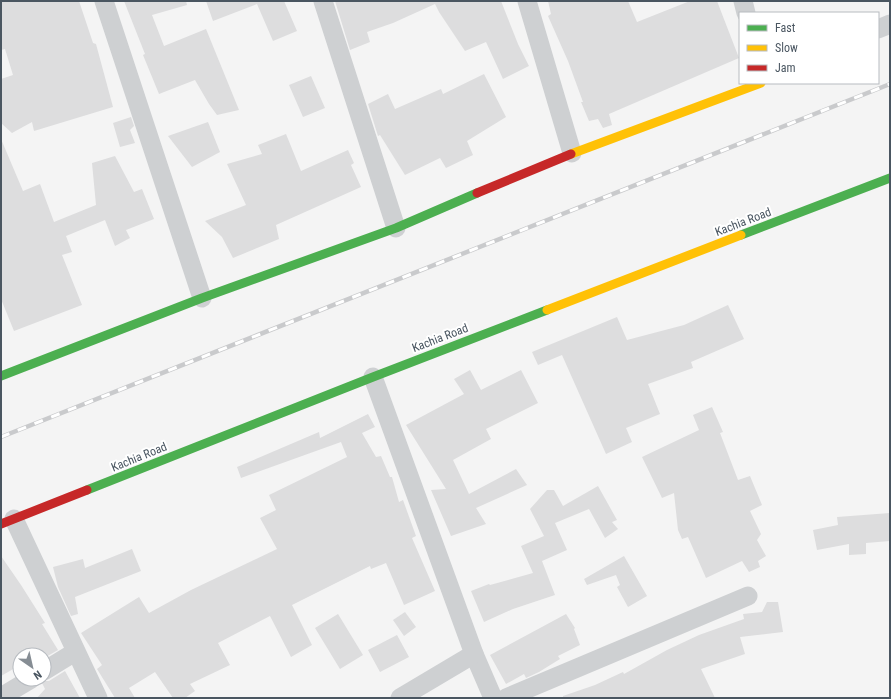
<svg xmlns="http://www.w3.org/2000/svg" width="891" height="699" viewBox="0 0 891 699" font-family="'Roboto Condensed',sans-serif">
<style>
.building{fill:#ddddde}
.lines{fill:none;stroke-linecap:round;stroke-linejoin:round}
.street{stroke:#ced0d2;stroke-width:19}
.fast{stroke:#4caf50;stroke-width:9}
.slow{stroke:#ffc107;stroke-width:9}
.jam{stroke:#c62828;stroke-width:9}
.rail-casing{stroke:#c9cacc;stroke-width:4.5}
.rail{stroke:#fff;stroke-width:3;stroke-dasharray:9;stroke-linecap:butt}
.labels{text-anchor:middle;stroke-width:4;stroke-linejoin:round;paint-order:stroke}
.street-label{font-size:12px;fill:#4a5661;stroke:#fff}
</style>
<rect width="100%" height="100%" fill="#f4f4f4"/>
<g class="building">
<polygon points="1,1 79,1 93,43 96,44 113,107 34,131 32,122 12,133 1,123 1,79 13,75 5,49 1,50"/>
<polygon points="124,1 186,1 187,5 152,15 164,46 206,29 239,110 217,115 209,104 195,80 159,94 143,55 145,54"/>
<polygon points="206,1 284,1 297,31 273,41 257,4 213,21"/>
<polygon points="335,1 501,1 518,44 529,66 503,79 486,42 465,51 439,12 435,4 393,23 367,32 370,42 350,50"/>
<polygon points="548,1 628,1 637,22 690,1 717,1 739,58 609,114 612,125 603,128 598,119 589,121 581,102 583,102 568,61 548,16 551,14"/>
<polygon points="484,74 506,117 467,141 473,155 446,168 440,158 405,175 380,135 378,136 368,104 388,94 395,109 441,89 443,94"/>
<polygon points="311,76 325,108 303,117 289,85"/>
<polygon points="131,117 134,126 130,130 135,143 120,147 113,123"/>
<polygon points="208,122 220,152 192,167 168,136"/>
<polygon points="286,134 301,171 348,150 354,163 351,165 361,187 276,225 279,239 233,258 222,237 205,221 246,205 227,164 262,154 258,145"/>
<polygon points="1,139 23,191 40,184 54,222 96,205 92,163 115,156 134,192 142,189 154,219 126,230 130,238 115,246 105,220 66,236 72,252 62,255 82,305 14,331 1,299"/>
<polygon points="728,305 744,339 691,362 693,368 648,384 660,414 626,428 632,442 606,454 562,355 538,365 532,352 617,317 627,340 684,325"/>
<polygon points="470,370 481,390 521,370 538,403 486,429 491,439 453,460 469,494 516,469 527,485 476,508 486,524 451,536 431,490 446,489 406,425 464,394 454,379"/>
<polygon points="712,407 723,432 720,433 738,480 750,476 762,505 750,511 761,534 757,540 766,556 758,561 760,567 749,572 742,561 706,578 688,537 682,539 678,530 674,493 662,498 642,457 699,430 693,415"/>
<polygon points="368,414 375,427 362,433 376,457 381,456 390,477 392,477 399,502 403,500 416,536 412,538 435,591 404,605 386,563 371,569 370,566 292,605 312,645 291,657 270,616 218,643 230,665 190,684 195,691 185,698 173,698 155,672 129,688 135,698 115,698 97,669 102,665 81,633 139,597 149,613 191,590 277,549 260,518 276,510 269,495 347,457 341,442 241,478 237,467 319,432 320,438"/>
<polygon points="598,486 617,520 612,522 618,529 605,538 589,509 555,523 567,550 542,561 555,595 513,609 484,622 471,591 489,584 490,585 533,573 521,546 544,536 530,509 547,490 554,490 563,506"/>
<polygon points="890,513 890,541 866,543 866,554 849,555 849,544 817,550 813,530 838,525 837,517"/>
<polygon points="132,549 141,571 75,597 78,614 71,616 58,587 53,567 83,559 85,568"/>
<polygon points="1,556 21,585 45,623 42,624 58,650 44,658 44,655 20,655 20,670 17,671 15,668 1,676"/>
<polygon points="624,556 647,596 628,607 617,587 620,585 616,575 587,585 584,579"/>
<polygon points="767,602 778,602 783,632 740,637 745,654 701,669 715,698 563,698 563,696 595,685 623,672 624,674 667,650 699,635 744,619 743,614 762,612"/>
<polygon points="405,612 416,627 404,636 393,620"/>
<polygon points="338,614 363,655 340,669 315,628"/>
<polygon points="566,614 575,628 574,629 580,645 558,656 560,659 539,672 526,678 524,674 506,684 490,655"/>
<polygon points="397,635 409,657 380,672 368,650"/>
<polygon points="65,671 80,698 37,698 45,689 41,681 49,681"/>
</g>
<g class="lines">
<g class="street">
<polyline points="104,1 202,298"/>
<polyline points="323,1 396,228"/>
<polyline points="527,1 572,153"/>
<polyline points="743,1 746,13"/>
<polyline points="878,29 890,24"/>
<polyline points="373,377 474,654 493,698"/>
<polyline points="14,519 98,698"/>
<polyline points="44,671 75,652"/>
<polyline points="1,697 31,679"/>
<polyline points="400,698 474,654"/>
<polyline points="506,698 748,596"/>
</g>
<g class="fast">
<polyline points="741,235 890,178"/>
<polyline points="1,376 202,298 396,228 477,193"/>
<polyline points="87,490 373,377 547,310"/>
</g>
<g class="slow">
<polyline points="571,154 761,83"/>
<polyline points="547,310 741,235"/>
</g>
<g class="jam">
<polyline points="477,193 571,154"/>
<polyline points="1,524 87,490"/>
</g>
<defs>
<polyline id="rail" points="1,437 890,84"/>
</defs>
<use href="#rail" class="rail-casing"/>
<use href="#rail" class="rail"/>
</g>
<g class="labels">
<g class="street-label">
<text transform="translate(743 222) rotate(-21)" y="4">Kachia Road</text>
<text transform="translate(440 338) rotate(-21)" y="4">Kachia Road</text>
<text transform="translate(139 457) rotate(-22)" y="4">Kachia Road</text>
</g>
</g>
<rect width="891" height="699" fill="none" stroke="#4a5661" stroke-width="4"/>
<rect x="739" y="12" width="140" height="72" fill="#ffffff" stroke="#b7bbc0"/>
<rect x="747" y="25" width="20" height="6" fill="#4caf50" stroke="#b7bbc0"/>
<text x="775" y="32" font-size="12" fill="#4a5661">Fast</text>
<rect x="747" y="45" width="20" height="6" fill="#ffc107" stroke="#b7bbc0"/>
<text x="775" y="52" font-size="12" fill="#4a5661">Slow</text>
<rect x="747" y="65" width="20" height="6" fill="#c62828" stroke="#b7bbc0"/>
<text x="775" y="72" font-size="12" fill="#4a5661">Jam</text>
<g transform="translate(32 667) rotate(146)"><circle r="19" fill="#ffffff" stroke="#b7bbc0"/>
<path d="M0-3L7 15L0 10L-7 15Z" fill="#868d94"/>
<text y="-6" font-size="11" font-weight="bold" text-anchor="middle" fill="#4a5661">N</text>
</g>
</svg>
